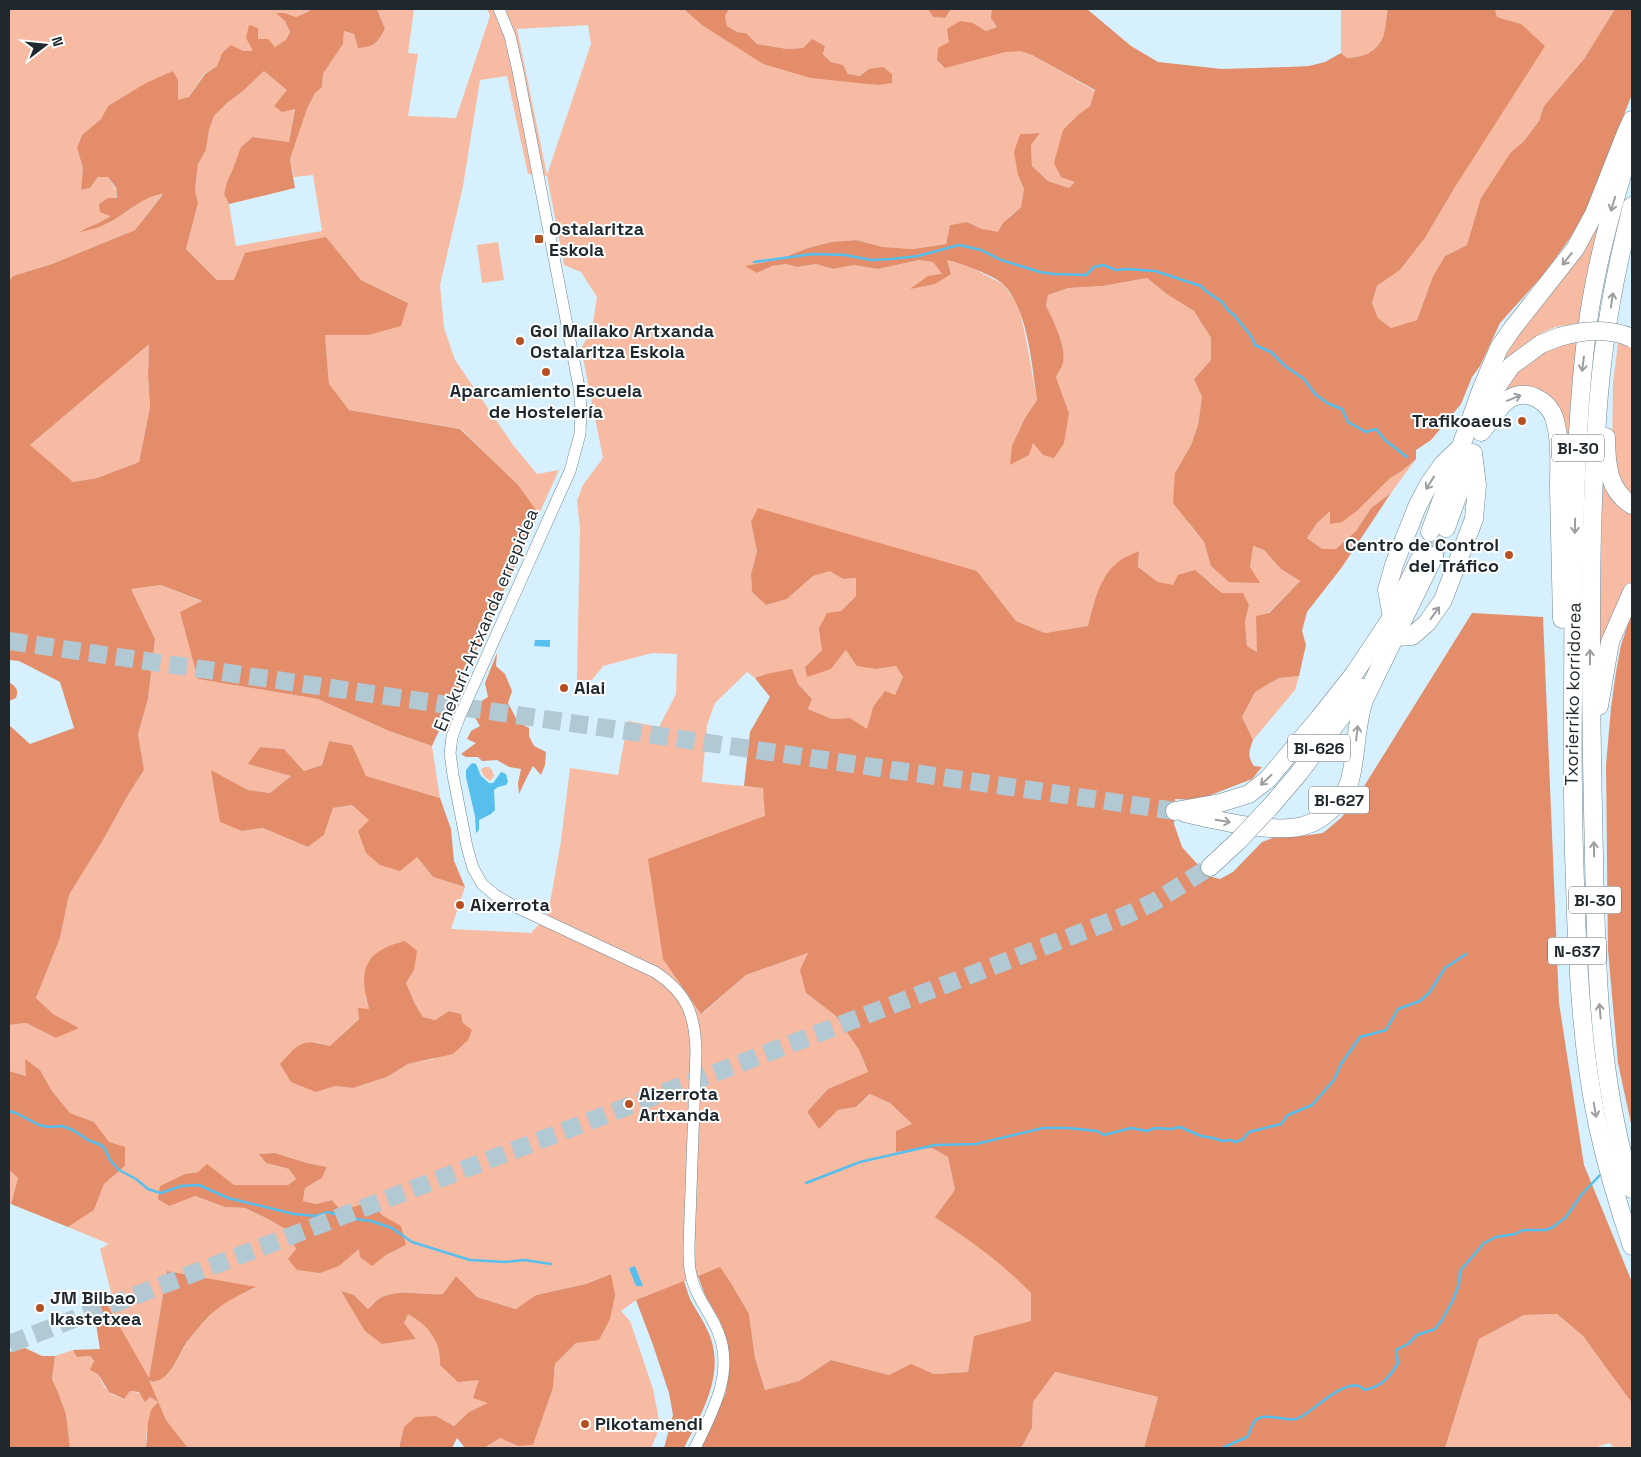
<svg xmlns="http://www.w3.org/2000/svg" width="1641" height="1457" viewBox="0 0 1641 1457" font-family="'Space Grotesk',sans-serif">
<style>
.green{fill:#f7bba3;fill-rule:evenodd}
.forest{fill:#e38d6a;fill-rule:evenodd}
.water{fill:#57bfed}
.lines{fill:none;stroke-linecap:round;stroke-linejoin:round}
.stream{stroke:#57bfed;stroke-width:2.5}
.highway-tunnel{stroke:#b2c8d3;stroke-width:18;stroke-dasharray:18 9;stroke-linecap:butt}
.minor-casing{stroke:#718793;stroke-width:12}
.highway-casing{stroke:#718793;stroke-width:19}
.minor{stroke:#fff;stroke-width:11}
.highway{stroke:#fff;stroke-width:18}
.highway-bridge-casing{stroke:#718793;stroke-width:19;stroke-linecap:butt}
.highway-bridge{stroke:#fff;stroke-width:18}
.oneway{stroke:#9a9ea0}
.poi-dot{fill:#b65023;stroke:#fff;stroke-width:2}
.labels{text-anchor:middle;stroke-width:4;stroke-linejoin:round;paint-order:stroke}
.shield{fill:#fff;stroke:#62686c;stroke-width:1}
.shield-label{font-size:16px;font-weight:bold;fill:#1f282d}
.poi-label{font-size:18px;font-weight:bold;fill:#1f282d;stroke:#fff;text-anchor:start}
.street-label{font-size:18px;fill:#1f282d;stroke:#fff}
</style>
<rect width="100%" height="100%" fill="#d7f0fd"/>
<g class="green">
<path d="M 9,9 L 310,9 L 310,10 L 296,17 L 285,13 L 277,13 L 285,21 L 290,32 C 289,35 289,37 287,40 C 276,53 238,51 222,53 L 217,66 L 204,74 L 189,97 L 178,101 L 178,80 L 173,71 L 108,106 L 101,119 L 82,135 L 77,148 L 83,168 L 81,190 L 90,188 L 98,177 L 108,177 C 117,191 119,194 113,210 C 110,215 107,219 102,222 C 96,226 87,227 80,231 L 107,224 L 146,199 L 163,193 L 135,230 L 52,264 L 13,276 L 9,281 Z"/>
<path d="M 377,9 L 414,9 L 408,53 L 418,54 L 408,116 L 456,118 L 490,16 L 487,9 L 686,9 L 686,11 L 763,64 L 878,85 L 869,69 L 860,76 L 848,74 L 843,66 L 831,62 L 823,53 L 825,46 L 812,40 L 803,48 L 787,49 L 757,44 L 746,33 L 737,32 L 727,26 L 725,16 L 729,9 L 928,9 L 933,17 L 945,18 L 951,9 L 992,9 L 992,18 L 997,27 L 986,31 L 973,23 L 1005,51 L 1020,51 L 1032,55 L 1095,91 L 1090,106 L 1079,114 L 1063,131 L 1060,144 L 1076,182 L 1069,188 L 1048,181 L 1032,166 L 1031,145 L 1040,133 L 1019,134 L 1018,175 L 1024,189 L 1021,207 L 1010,216 L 998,233 L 982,229 L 967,222 L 950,225 L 946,244 L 913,249 L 883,247 L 856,240 L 831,242 L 808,248 L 780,259 L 759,263 L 757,273 L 772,266 L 786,264 L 797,267 L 816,264 L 833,269 L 854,265 L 878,269 L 919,260 L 933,262 L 942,274 L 951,274 L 947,260 L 970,267 L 1003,284 L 1018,305 L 1025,334 L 1037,400 C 1024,420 1011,441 1011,464 L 1033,442 L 1043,455 L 1069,413 L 1056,377 C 1058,373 1062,367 1063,363 C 1067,348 1053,319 1046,306 L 1048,295 L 1068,288 L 1103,286 L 1147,278 L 1168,295 L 1194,311 L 1211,338 L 1211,360 L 1194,379 L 1202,397 L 1198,425 L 1191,445 L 1175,473 L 1189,524 L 1204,542 L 1211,566 L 1250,567 L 1252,546 L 1264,550 L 1281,569 L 1300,581 L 1268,613 L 1257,652 L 1247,646 L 1245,622 L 1249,605 L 1222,593 L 1210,582 L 1173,586 L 1158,582 L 1138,567 L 1139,552 L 1104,578 L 1094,603 L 1088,626 L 1045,633 L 1016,621 L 977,571 L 751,522 L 757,551 L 751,574 L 752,592 L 766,605 L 787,599 L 813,576 L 830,570 L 843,579 L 856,578 L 856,596 L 841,611 L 822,650 L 805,667 L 831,669 L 846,650 L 876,669 L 896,666 L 903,677 L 895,695 L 873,707 L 867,730 L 850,718 L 832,719 L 808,709 L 812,699 L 798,684 L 766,674 L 755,678 L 747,672 L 715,703 L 707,725 L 702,782 L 763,788 L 766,817 L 702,1014 L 746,975 L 808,953 L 806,993 L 836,1016 L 859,1050 L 868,1073 L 828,1089 L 807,1113 L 819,1128 L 838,1110 L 856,1107 L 871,1094 L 890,1103 L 912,1124 L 896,1152 L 932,1148 L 948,1157 L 955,1190 L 974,1243 L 1009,1270 L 1031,1292 L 1031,1322 L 974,1336 L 968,1372 L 934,1374 L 911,1365 L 889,1375 L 831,1360 L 799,1381 L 765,1390 L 755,1358 L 749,1314 L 731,1283 L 720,1268 L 636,1300 L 621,1311 L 630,1321 L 653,1389 L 659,1420 L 657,1434 L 651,1448 L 478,1448 L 484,1448 L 500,1438 L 518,1446 L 533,1445 L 553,1388 L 555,1364 L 576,1343 L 611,1274 L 586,1284 L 536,1295 L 517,1309 L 477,1297 L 456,1276 L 443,1294 C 423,1296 398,1288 380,1298 C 376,1300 372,1306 368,1309 L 354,1295 L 341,1292 L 382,1344 L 416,1339 L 404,1324 L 407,1313 L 420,1321 L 434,1336 L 440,1355 L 479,1380 L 489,1403 L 469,1412 L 454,1426 L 436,1416 L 404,1427 L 399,1448 L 188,1448 L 166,1420 L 158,1402 C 148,1414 146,1433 146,1448 L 70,1448 L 66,1414 L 58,1392 L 52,1379 L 55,1356 L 73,1350 L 78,1357 L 90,1356 C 98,1366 98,1382 109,1392 C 112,1395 119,1397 123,1399 L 130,1391 C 140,1393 148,1395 157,1401 L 149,1379 L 104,1299 L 111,1292 L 100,1249 L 109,1244 L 68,1227 L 94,1210 L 104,1184 L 125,1166 L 94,1122 L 70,1113 L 52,1091 L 40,1070 L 25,1060 L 27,1076 L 9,1071 L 9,1025 L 26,1023 L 56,1038 L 78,1028 L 53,1014 L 36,998 L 60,938 L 69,895 L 103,840 L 128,795 L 144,770 L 138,734 L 148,699 L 155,639 L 131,589 L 161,585 L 203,602 L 198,679 L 318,699 L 389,731 L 432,746 L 440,798 L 365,776 L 352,745 L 329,741 L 322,765 L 304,771 L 284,749 L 260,747 L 249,764 L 291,776 L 270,793 L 248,790 L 211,770 L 242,831 L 263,828 L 308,847 L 324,835 L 333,808 L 352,805 L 417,857 L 433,877 L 465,887 L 451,929 L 531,933 L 548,914 L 561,841 L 570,768 L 618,775 L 628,721 L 659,727 L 676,694 L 677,654 L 652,653 L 603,666 L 592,680 L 577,681 L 580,527 L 577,501 L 583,485 L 603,458 L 581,348 L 592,330 L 597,297 L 581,272 L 564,265 L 547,176 L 528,174 L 507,76 L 480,80 L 463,186 L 440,285 L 444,328 L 455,360 L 513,445 L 537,474 L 559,470 L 539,514 L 517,485 L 461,429 L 349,410 L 329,385 L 325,335 L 368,335 L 408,303 L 361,280 L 326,237 L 234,280 L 217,280 L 186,249 L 198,203 L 195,190 L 198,164 L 206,150 L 209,130 L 214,116 L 227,103 L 243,91 L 264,71 L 288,90 L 274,106 L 295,108 L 289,142 L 253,137 L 227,182 L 224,194 L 229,204 L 236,246 L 322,231 L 313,175 L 294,177 L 290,159 L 307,109 L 315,93 L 322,87 L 323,74 L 343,44 L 344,31 L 354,34 L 358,48 C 375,47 377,43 385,29 ZM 588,25 L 591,44 L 547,175 L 517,29 ZM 414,970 L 406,983 L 415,1004 L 423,1017 L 435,1020 L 449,1011 L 461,1014 L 463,1023 L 434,1059 L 408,1064 L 387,1077 L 353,1088 L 335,1086 L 316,1092 L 315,1042 L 330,1046 L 369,1009 L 365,996 ZM 275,1153 L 307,1163 L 327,1167 L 322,1178 L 305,1188 L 303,1201 L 316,1204 L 332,1200 L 341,1211 L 371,1201 L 382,1215 L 401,1227 L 406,1245 L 386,1255 L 372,1265 L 359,1249 L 339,1266 L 296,1249 L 287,1230 L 268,1219 L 245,1208 L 225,1207 L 195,1196 L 185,1174 L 198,1172 L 234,1185 L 288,1185 L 296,1179 L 289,1169 L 266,1163 L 260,1154 ZM 167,1271 L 255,1288 C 238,1295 223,1302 209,1316 C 202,1324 193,1333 187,1343 C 178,1356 171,1380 153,1382 L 149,1378 Z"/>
<path d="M 1341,9 L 1388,9 C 1386,17 1386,28 1383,37 C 1376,53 1363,57 1347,58 L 1341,53 Z"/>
<polygon points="1495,9 1615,9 1584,59 1544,106 1539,121 1524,141 1511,152 1474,227 1467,245 1445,256 1433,276 1417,320 1391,328 1378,318 1372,303 1377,286 1400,270 1425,238 1455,187 1521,24 1497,17"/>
<path d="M 1603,209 L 1590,267 L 1580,323 C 1571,325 1561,325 1553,328 C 1524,339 1507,361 1489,385 L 1505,350 Z"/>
<polygon points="498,242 504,280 482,283 477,245"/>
<path d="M 1578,341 L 1566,610 L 1554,405 L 1496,402 C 1504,391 1511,376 1521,366 C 1533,353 1560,343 1578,341 Z"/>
<polygon points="149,343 148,375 150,407 139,462 97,478 73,482 29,446"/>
<polygon points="1618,343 1632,348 1632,497 1623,488 1612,454 1613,383"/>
<polygon points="1416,459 1391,493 1371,508 1356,531 1336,549 1322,549 1307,538 1317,523 1330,510 1358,510 1390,477 1402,471"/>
<polygon points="1603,463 1632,513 1632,580 1599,669"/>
<polygon points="1299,676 1295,690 1253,740 1242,717 1255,692 1279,678"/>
<polygon points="485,767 489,767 492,770 494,776 490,781 483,775 481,769"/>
<polygon points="9,1170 18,1178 11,1204 9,1203"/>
<polygon points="1557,1314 1583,1336 1632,1403 1632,1448 1614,1448 1609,1443 1594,1448 1445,1448 1479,1339 1524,1315"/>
<polygon points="1054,1372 1158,1397 1144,1448 1021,1448 1032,1428 1033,1402"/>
</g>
<g class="forest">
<path d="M 310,9 L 377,9 L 385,29 C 377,43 375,47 358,48 L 354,34 L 344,31 L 343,44 L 323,74 L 322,87 L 315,93 L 307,109 L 290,159 L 295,188 L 229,204 L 224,194 L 227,182 L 233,169 L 241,147 L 253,137 L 289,142 L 295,109 L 282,112 L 274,106 L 287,90 L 264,71 L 243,91 L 227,103 L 214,116 L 209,130 L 206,150 L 198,164 L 195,190 L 198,203 L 186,249 L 217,280 L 234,280 L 245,253 L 326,237 L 361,280 L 408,303 L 401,326 L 368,335 L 325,335 L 329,384 L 349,410 L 460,429 L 518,485 L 539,514 L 432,746 L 389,731 L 318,699 L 198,679 L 180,612 L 202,601 L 161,585 L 131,589 L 155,639 L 148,699 L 138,734 L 144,770 L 128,795 L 103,840 L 69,895 L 60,938 L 36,998 L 53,1014 L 79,1028 L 56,1038 L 26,1023 L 9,1025 L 9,725 L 30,744 L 74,728 L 60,682 L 19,661 L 9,660 L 9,281 L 13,276 L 52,264 L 135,230 L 163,194 C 143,196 126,214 108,223 C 99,228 89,230 79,232 C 89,226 100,224 110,216 L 100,212 L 99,204 L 108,198 L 117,198 L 116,188 L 108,177 L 98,177 L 90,188 L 81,190 L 83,168 L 77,148 L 82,135 L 101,119 L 108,106 L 146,83 L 173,71 L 178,80 L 178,100 L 189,97 L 205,74 L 217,66 L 222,53 L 231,45 L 243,51 L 253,51 L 246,38 L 249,25 L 258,28 L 258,39 L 268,39 L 275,47 L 286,40 L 290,32 L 285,21 L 276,13 L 285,13 L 296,17 L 309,11 ZM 149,344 L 148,375 L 150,407 L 139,462 L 97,478 L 73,482 L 30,445 Z"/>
<polygon points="686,9 729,9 725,16 727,26 737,32 746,33 757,44 787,49 803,48 812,39 825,46 823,54 831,62 843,65 848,74 860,76 869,69 883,67 892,74 892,83 878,85 811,78 763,64 702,25 686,11"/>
<polygon points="928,9 951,9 945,18 933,17"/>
<path d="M 992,9 L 1087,9 L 1131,46 L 1158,62 L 1222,69 L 1289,67 L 1309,66 L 1325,62 L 1341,53 L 1347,58 C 1363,57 1376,53 1383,37 C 1386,28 1386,17 1388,9 L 1495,9 L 1497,17 L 1521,24 L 1545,46 L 1455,187 L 1425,238 L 1400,270 L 1377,286 L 1372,303 L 1378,318 L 1391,328 L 1417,320 L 1433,276 L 1445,256 L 1467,245 L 1481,198 L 1511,152 L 1524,141 L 1539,121 L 1544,106 L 1584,59 L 1615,9 L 1632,9 L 1632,94 L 1591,201 L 1570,238 L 1544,274 L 1500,323 L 1480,366 L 1472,377 L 1461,404 L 1431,440 L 1416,450 L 1416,459 L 1402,471 L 1390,478 L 1358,510 L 1342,522 L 1330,524 L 1330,511 L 1317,523 L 1307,538 L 1322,549 L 1336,549 L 1356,531 L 1371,508 L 1391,493 L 1342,567 L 1307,612 L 1302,631 L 1306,645 L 1299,676 L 1279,678 L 1255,692 L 1242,717 L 1253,740 C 1249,751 1247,756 1254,766 L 1262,767 L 1252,779 L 1198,800 L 1175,799 L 1174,824 L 1182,847 L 1208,876 L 1220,879 L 1233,872 L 1262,842 L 1275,837 L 1302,836 L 1323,833 L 1341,818 L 1358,796 L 1472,613 L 1543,617 L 1559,1003 L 1584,1165 L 1632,1282 L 1632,1403 L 1583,1336 L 1557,1314 L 1524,1315 L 1479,1339 L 1445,1448 L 1144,1448 L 1158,1397 L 1055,1372 L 1033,1402 L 1032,1428 L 1021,1448 L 700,1448 L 726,1392 L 729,1356 L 720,1321 L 705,1295 L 698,1276 L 720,1267 L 731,1283 L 749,1314 L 755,1358 L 765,1390 L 799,1381 L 831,1360 L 889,1375 L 911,1364 L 934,1374 L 968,1372 L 974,1336 L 1031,1321 L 1031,1293 C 1001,1262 971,1241 935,1217 L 955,1190 L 948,1157 L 932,1148 L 896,1152 L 896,1131 L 912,1124 L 890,1103 L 870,1094 L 856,1107 L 838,1110 L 819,1129 L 807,1112 L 828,1089 L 868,1072 L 859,1050 L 836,1016 L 806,993 L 800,970 L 808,953 L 746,975 L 701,1014 L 663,959 L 648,859 L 765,816 L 763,788 L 744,786 L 750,732 L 770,697 L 755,678 L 766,674 L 792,669 L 798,684 L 812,699 L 808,709 L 832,719 L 850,718 L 867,729 L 873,707 L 885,691 L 895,695 L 903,677 L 896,666 L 876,669 L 857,666 L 846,650 L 831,669 L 807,677 L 805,667 L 822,650 L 819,628 L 827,613 L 841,611 L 856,596 L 856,578 L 843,579 L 830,571 L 813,576 L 787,599 L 766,605 L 752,592 L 751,574 L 757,551 L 751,522 L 758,508 L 977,571 L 1016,621 L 1045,633 L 1088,626 C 1094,603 1099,577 1118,562 C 1124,557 1133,554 1139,551 L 1138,567 L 1158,582 L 1173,585 L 1178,575 L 1195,570 L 1222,593 L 1243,593 L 1249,605 L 1245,622 L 1247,646 L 1257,652 L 1256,616 L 1269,613 L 1300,581 L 1281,569 L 1264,550 L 1253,546 L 1250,567 L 1260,583 L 1229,582 L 1211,566 L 1204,542 L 1173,503 L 1175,473 L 1191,445 L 1198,425 L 1202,397 L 1194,379 L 1211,360 L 1211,338 L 1194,311 L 1168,295 L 1147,278 L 1103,286 L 1068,288 L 1048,295 L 1046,306 C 1053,319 1067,348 1063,363 C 1062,367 1058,373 1056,377 L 1069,413 L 1064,443 L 1054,458 L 1043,455 L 1033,443 L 1029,455 L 1010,465 L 1012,446 L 1025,418 L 1037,400 C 1032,366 1028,310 1004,285 C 996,276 960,263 947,260 L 951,274 L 935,284 L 910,289 L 928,276 L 942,274 L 933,262 L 919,260 L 878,269 L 854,265 L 833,269 L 816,264 L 797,267 L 786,264 L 772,266 L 757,273 L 745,266 L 780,259 L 808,248 L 831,242 L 856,240 L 883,247 L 913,249 L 946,244 L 950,225 L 967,222 L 982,229 L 998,232 L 1003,223 L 1021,207 L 1024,189 L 1018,175 L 1014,152 L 1020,134 L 1040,133 L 1031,145 L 1032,166 L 1048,181 L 1069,188 L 1075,182 L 1061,177 L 1054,163 L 1063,130 L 1079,114 L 1090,106 L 1095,90 L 1032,55 L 1020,51 L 1005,52 L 945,68 L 937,60 L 938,48 L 949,42 L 947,29 L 960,21 L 973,23 L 986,31 L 997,27 L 991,18 Z"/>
<polygon points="1632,613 1632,1128 1618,1063 1608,950 1606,765 1611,708 1616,672 1621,645"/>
<polygon points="497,653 496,666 505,674 512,691 508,703 518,722 529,728 529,736 534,746 546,752 545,765 541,775 533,766 526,779 519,794 518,783 521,769 509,767 497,760 482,761 478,757 466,757 461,754 476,743 467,739 471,731 480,726 474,716 480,702 488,697 485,683"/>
<path d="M 9,682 C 16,687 19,689 16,698 L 9,701 Z"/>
<polygon points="329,741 352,745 366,776 440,798 451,829 454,861 465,887 433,877 417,857 400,871 380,865 366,853 358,831 369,820 352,805 333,808 324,835 308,847 263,828 242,831 220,822 211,770 248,790 270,793 291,776 248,764 260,747 284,749 304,771 322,765"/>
<path d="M 405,941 L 417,951 L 414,970 L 406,983 L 415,1004 L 423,1017 L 435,1020 L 449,1011 L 461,1014 L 463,1023 L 472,1030 L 468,1040 L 453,1054 L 408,1064 L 387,1077 L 353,1088 L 335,1086 L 316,1092 L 291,1082 L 280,1064 C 299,1043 301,1038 330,1046 L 359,1019 L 358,1008 L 369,1009 C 358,970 364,951 405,941 Z"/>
<polygon points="25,1059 40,1070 52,1091 70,1113 94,1122 109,1142 125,1147 125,1166 104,1184 94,1210 68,1227 11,1204 18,1178 9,1170 9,1071 26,1076"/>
<polygon points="275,1153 307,1163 327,1167 322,1178 305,1188 303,1201 316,1204 332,1200 341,1211 371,1201 382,1215 401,1226 406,1245 386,1255 372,1266 360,1257 359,1249 339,1266 320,1273 297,1270 288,1259 296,1249 287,1230 268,1219 245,1208 225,1207 195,1196 169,1206 158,1199 160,1186 185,1174 198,1172 207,1164 234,1185 288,1185 296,1179 289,1169 266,1163 259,1154"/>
<path d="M 167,1271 L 256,1287 C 239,1295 224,1302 210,1315 C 202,1323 194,1333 187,1342 C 178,1355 171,1380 153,1382 L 149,1380 L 166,1420 L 188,1448 L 146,1448 L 148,1422 L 151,1410 L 158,1402 L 150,1397 L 145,1402 L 139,1392 L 130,1391 L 124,1399 L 109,1392 L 98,1374 L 90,1370 L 94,1361 L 90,1356 L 77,1357 L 73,1350 L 100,1349 L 94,1311 L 104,1299 L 149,1378 Z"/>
<path d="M 611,1274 L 615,1295 L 610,1319 L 599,1340 L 576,1343 L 555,1364 L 553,1388 L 533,1445 L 518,1446 L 500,1438 L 484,1448 L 465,1448 L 457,1438 L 452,1448 L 399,1448 L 404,1427 L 415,1417 L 436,1416 L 454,1426 L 469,1412 L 488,1403 L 473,1398 L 479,1380 L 458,1382 L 440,1365 C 441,1341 428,1325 408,1314 L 404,1323 L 416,1339 L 382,1344 L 365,1331 L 341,1291 L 354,1295 L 368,1309 C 372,1306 376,1300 380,1298 C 399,1288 423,1296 443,1294 L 456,1276 L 477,1297 L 516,1309 L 536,1295 L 586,1284 Z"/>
<path d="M 684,1281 C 686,1287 688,1294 690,1299 C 697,1312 705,1323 710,1336 C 725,1376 701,1414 684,1448 L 664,1448 L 673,1415 L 669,1393 L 653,1345 L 636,1300 Z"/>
<polygon points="25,1348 42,1356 55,1356 52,1379 58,1392 66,1414 70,1448 9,1448 9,1352"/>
</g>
<g class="water">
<polygon points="535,640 550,640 550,647 534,646"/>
<polygon points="472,763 476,764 481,776 489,783 493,783 501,772 506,774 508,782 506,785 498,787 494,790 495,810 491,814 479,820 479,830 476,833 475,816 466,777 466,770"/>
<polygon points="635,1266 643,1286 636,1286 629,1268"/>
</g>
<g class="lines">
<g class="stream">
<polyline points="754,262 812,254 845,255 871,260 891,259 918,256 959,245 981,250 1001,260 1040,272 1054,274 1086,275 1094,267 1103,265 1116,270 1126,269 1155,271 1201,286 1206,291 1222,302 1228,310 1235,316 1251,336 1255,345 1271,352 1285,366 1304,379 1315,394 1329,404 1342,409 1348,422 1366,432 1376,429 1385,440 1407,457"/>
<polyline points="9,1111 16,1113 39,1125 48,1127 62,1126 73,1130 88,1140 101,1145 105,1149 110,1160 119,1170 136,1179 148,1189 157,1192 161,1193 181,1186 199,1185 228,1198 294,1214 316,1216 328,1212 347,1218 371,1221 392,1228 412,1242 470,1260 505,1262 524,1260 551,1264"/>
<polyline points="806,1183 860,1162 935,1145 976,1144 1043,1128 1068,1128 1097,1131 1104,1135 1131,1128 1147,1131 1155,1128 1171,1129 1180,1127 1201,1136 1213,1138 1222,1141 1230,1140 1236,1142 1243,1139 1249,1132 1281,1124 1288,1115 1312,1105 1334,1080 1341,1064 1360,1037 1386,1030 1398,1009 1420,1001 1429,993 1445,968 1466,954"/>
<path d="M 1222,1448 L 1247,1437 C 1251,1431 1252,1420 1259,1418 C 1273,1413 1289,1424 1301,1417 C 1315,1409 1342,1381 1359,1386 C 1361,1387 1363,1389 1365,1390 C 1382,1386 1389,1378 1398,1363 L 1396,1350 L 1408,1344 L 1417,1335 L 1435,1329 L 1442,1320 L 1453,1300 L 1459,1284 L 1460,1271 L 1484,1243 L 1496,1237 L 1515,1234 L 1523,1230 L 1546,1230 L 1553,1227 L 1566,1217 L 1582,1194 L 1600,1175"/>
</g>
<g class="highway-tunnel">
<polyline points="1434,556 1446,528"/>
<polyline points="1419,560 1430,532"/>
<polyline points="9,641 1175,811"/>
<polyline points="9,1344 1124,916 1154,902 1210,867"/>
</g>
<defs>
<path id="minor" d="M 499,9 L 510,36 L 518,71 L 579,387 L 581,409 L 580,434 L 570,471 L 459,718 L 452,737 L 450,753 L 453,775 L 467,847 L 473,868 L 482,884 L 495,895 L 514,906 L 655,972 C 687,993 695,1014 696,1051 L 689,1246 C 689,1260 689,1274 695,1288 C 701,1303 712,1316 718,1332 C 735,1372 712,1413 695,1448"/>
<g id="highway">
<path d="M 1632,141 C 1615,198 1598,255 1589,315 C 1572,441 1574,569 1573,696 C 1572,770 1573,842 1576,915 C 1579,985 1583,1054 1597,1122 C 1606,1164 1618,1205 1632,1246"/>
<path d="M 1632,206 C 1620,253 1610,300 1604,348 C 1596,408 1594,470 1592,531 C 1590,624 1591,717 1593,810 C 1596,938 1594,1065 1632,1189"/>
<polyline points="1480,412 1511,366 1541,344 1559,337"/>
<path d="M 1481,432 C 1489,423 1500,403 1511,398 C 1529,388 1551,403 1555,421 C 1561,442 1559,467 1559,489 C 1560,533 1561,576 1562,619"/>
<path d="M 1606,437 C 1606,463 1608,491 1632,505"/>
<polyline points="1446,528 1472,456"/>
<polyline points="1430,532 1482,388 1499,348 1512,329 1575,249 1594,214 1626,133 1632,120"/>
<polyline points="1391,619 1419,560"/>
<polyline points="1396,637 1412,636 1427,623 1443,600 1474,519 1477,485 1473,453"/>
<polyline points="1599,706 1610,642 1632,592"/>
<polyline points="1271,806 1299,773 1363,688"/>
<polyline points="1175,811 1220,803 1249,794 1268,779 1320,717 1354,674 1392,617 1387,590 1394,565 1417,507 1429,484 1443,464 1462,446"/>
<path d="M 1185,813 C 1216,820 1273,834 1303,826 C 1317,822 1328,814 1337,803 C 1343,796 1348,788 1350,780 C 1357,753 1355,727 1364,700 L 1434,556"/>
<polyline points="1210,867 1238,841"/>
</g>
</defs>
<use href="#minor" class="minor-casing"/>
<use href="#highway" class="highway-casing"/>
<use href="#minor" class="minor"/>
<use href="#highway" class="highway"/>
<defs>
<g id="highway-bridge">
<path d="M 1559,337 C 1583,330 1608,327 1632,338"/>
<polyline points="1238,841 1271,806"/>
</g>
</defs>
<use href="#highway-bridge" class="highway-bridge-casing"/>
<use href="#highway-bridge" class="highway-bridge"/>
</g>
<defs><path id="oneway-shaft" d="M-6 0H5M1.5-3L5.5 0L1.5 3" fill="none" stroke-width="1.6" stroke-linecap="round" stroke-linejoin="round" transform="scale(1.25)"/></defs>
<g class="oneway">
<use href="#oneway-shaft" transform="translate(1613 204) rotate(107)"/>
<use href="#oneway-shaft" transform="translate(1567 259) rotate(128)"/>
<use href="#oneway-shaft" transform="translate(1612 300) rotate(-81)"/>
<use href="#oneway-shaft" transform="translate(1583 364) rotate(97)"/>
<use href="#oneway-shaft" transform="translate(1514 398) rotate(-22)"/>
<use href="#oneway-shaft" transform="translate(1430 483) rotate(122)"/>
<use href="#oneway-shaft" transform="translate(1575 526) rotate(91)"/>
<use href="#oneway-shaft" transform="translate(1435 613) rotate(-54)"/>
<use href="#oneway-shaft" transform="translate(1590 657) rotate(-90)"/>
<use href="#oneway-shaft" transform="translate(1357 733) rotate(-83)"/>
<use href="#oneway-shaft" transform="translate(1266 780) rotate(137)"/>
<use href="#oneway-shaft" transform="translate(1223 821) rotate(10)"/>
<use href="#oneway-shaft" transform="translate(1594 849) rotate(-91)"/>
<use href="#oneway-shaft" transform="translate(1600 1011) rotate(-95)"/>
<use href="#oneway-shaft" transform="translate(1595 1110) rotate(80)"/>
</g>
<g class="poi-dot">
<rect x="534" y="234" width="10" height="10" rx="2.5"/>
<circle cx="520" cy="341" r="5"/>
<circle cx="546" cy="372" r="5"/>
<circle cx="1522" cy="421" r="5"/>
<circle cx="1509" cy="555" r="5"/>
<circle cx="564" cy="688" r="5"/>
<circle cx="460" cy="905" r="5"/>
<circle cx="629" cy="1104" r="5"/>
<circle cx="40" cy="1308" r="5"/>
<circle cx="585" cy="1424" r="5"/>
</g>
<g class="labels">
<g class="shield">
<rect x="1552" y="434.5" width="52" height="27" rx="4"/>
<rect x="1288" y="734.5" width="62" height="27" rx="4"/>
<rect x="1309" y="786.5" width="60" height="27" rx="4"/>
<rect x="1569" y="886.5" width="52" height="27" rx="4"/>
<rect x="1548" y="937.5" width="58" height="27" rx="4"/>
</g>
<g class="shield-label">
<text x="1578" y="454">BI-30</text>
<text x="1319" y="754">BI-626</text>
<text x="1339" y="806">BI-627</text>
<text x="1595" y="906">BI-30</text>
<text x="1577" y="957">N-637</text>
</g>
<g class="poi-label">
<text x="549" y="235">Ostalaritza<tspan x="549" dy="21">Eskola</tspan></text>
<text x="530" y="337">Goi Mailako Artxanda<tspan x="530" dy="21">Ostalaritza Eskola</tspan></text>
<text x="546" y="397" text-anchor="middle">Aparcamiento Escuela<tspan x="546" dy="21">de Hostelería</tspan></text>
<text x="1512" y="427" text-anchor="end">Trafikoaeus</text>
<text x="1499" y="551" text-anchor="end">Centro de Control<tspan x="1499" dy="21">del Tráfico</tspan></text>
<text x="574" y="694">Alai</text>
<text x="470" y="911">Aixerrota</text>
<text x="639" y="1100">Aizerrota<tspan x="639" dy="21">Artxanda</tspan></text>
<text x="50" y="1304">JM Bilbao<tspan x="50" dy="21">Ikastetxea</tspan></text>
<text x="595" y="1430">Pikotamendi</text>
</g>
<g class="street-label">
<text transform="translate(486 620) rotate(-67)" y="6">Enekuri-Artxanda errepidea</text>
<text transform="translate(1573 694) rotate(-89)" y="6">Txorierriko korridorea</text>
</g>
</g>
<rect width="1641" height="1457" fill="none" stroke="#1f282d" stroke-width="20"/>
<g transform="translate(45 45) rotate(74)" stroke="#ffffff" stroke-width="4" paint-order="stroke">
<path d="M0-4L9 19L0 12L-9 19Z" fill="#1f282d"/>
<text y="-8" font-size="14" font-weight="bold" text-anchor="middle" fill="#1f282d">N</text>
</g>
</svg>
